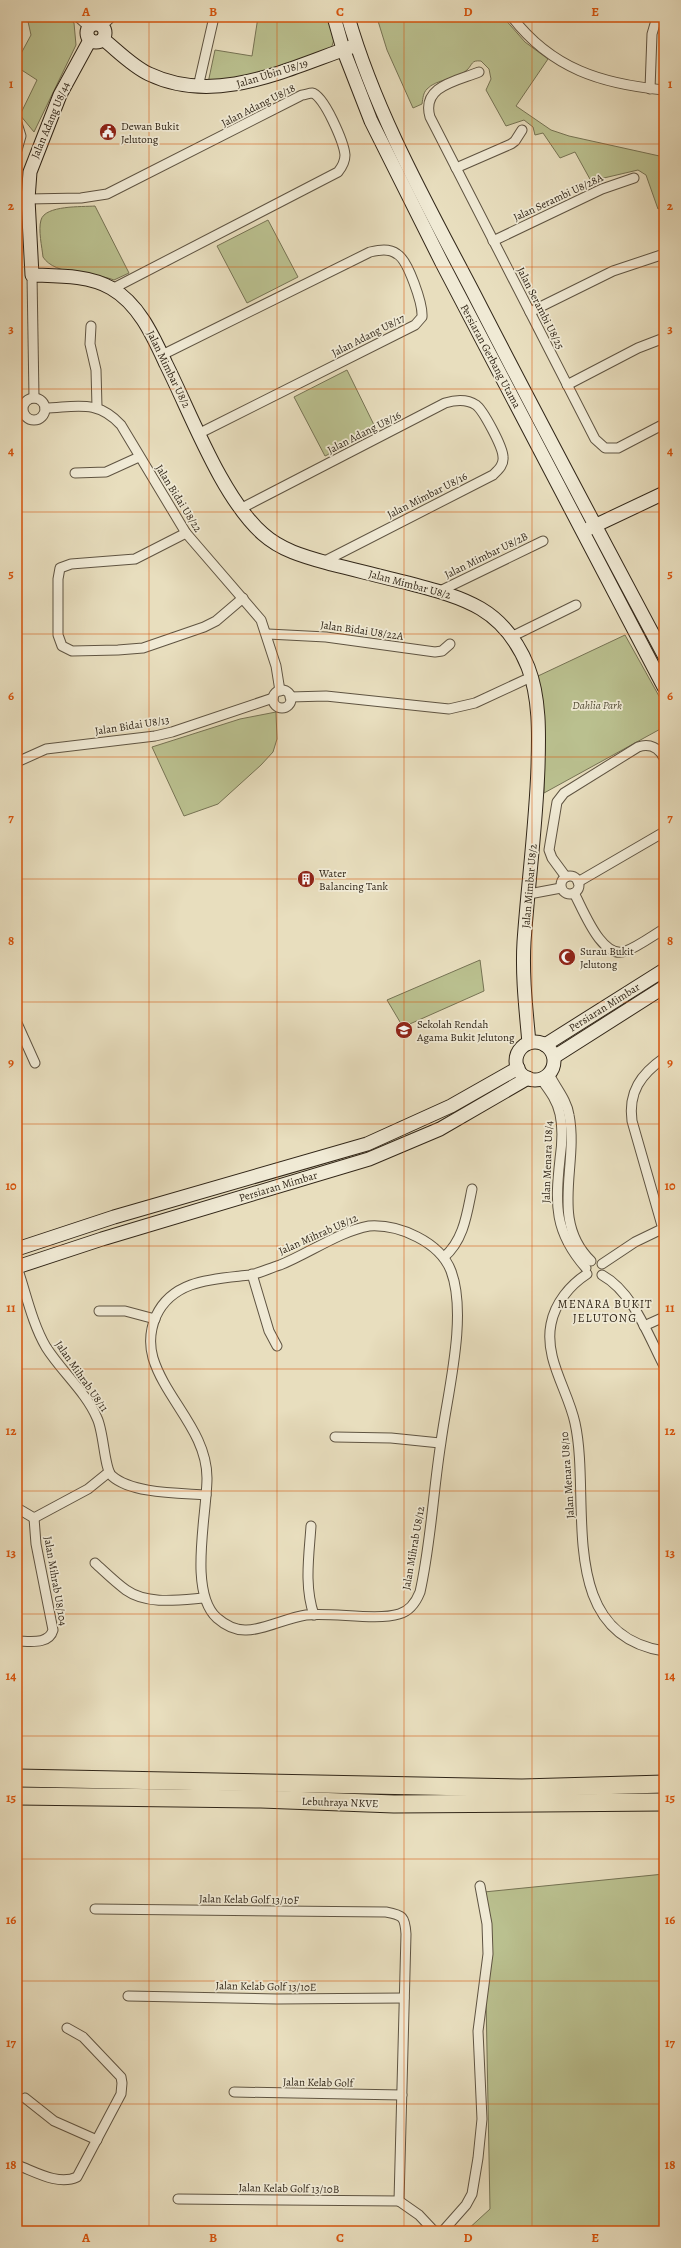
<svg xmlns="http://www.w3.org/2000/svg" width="681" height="2248" viewBox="0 0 681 2248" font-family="Alegreya,serif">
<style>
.green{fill:#bac08f;stroke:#767354}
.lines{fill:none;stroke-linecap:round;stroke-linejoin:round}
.street-casing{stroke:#5f5442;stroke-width:11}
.secondary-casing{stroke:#312618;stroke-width:15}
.highway-casing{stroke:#312618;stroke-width:19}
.street{stroke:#f0ead5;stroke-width:9}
.secondary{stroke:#f0ead5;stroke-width:13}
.highway{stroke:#e8debe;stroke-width:17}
.grid{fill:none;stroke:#d6540d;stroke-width:1;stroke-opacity:0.55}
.labels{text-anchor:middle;stroke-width:3.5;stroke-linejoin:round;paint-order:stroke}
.street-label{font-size:11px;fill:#312618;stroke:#f0ead5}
.poi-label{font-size:11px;fill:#312618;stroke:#f0ead5;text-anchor:start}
.park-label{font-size:11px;font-style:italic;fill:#534c36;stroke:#f0ead5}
.neighbourhood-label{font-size:12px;letter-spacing:1px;fill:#312618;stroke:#f0ead5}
.neatline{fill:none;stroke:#d6540d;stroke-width:1.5}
.grid-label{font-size:13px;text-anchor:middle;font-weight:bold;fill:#d6540d}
</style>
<rect width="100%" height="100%" fill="#e8debe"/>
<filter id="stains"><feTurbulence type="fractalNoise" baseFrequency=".005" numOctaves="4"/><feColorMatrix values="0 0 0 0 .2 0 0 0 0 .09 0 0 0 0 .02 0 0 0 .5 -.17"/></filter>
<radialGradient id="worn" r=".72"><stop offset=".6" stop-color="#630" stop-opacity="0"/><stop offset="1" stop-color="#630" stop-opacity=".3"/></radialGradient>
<g class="green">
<polygon points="27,17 67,17 74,23 76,45 34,132 20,115 37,80 17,67 17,61 31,35"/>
<path d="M 258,17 L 329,17 C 333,29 337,38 330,50 L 253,78 L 208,83 L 215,50 L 252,56 Z"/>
<path d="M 379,17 L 503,17 L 525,42 L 548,59 L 516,106 L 551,130 L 569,136 L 664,157 L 664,207 L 658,209 L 646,175 L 638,170 L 591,181 L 575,152 L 560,158 L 543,133 L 535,135 L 533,127 L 524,120 L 506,126 L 486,90 L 491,79 L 489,69 L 481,61 C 471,60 473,64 467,70 C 458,79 436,79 427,89 C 423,93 423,98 422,104 L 413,108 L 387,50 L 378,21 Z"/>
<path d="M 95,206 L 129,273 L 114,280 C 94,272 55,276 43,257 C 42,247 38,230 41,220 C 45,205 82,207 95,206 Z"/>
<polygon points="268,220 298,277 247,303 217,246"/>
<polygon points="347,370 377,431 325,456 294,397"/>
<polygon points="625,635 664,705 664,727 544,793 544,721 538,676"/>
<polygon points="276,712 277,739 273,752 261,765 218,804 184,816 152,747 240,719"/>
<polygon points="480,960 484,991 403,1027 387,1000"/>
<polygon points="664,1874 664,2231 466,2231 490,2209 484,1892"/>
</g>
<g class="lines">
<defs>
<g id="street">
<polyline points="78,17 89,27"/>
<path d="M 512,17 C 552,69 602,84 664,90"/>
<polyline points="102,26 111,17"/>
<path d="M 479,72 C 457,81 421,86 430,117 L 595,439 L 605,448 L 618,448 L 664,424"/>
<polyline points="198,87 214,17"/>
<polyline points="650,89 652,34 657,17"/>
<polyline points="17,123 21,136 17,150"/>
<polyline points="456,168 511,144 515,141 522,130"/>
<path d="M 28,199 L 81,198 L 107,194 L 302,95 C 305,95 309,93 312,93 C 324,95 344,143 345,155 C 345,162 342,167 338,172 L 112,289"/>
<polyline points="493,241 602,189 634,178"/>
<polyline points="32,275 34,398"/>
<polyline points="530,312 613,271 664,254"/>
<polyline points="91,326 90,344 96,370 97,407"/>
<path d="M 162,355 L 370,252 C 379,250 389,248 397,254 C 408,260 423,304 422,317 L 415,325 L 200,433"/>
<polyline points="567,385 638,348 664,338"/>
<circle cx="34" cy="409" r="11"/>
<path d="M 45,408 C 77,407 97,399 121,425 L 186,533 L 261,620 L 276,666 L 280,691"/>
<polyline points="75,473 106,472 139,457"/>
<path d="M 242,508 L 445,403 C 455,400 467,399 476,405 C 483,410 503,447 503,457 C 504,465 498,470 493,475 L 323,562"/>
<polyline points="186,533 135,559 71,564 60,568 58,579 58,635 62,646 72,651 118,650 143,648 204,627 216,621 243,598"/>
<polyline points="440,591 543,541"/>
<polyline points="268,634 326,637 435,652 442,651 450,644"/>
<polyline points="511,637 576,605"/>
<circle cx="282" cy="699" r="9"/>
<polyline points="290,697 326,696 449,709 475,703 531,677"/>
<polyline points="17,762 46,749 155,736 172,732 273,698"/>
<circle cx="570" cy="885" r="9"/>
<path d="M 566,877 L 552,858 L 549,850 L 557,802 L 564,793 L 638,747 C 650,743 659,748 664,758"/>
<polyline points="578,882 664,832"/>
<path d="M 574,893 C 583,909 602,961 626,951 C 639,946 652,936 664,929"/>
<polyline points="529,894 561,888"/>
<polyline points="17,1023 35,1063"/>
<path d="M 549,1074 C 555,1087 567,1100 569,1115 C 579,1165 549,1220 591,1261"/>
<path d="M 541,1079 C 549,1090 557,1100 560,1114 C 563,1128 562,1145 560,1159 C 555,1204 554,1232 586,1268"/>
<path d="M 369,1226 C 399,1224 440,1242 451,1271 C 468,1316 447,1395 441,1442 C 433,1492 431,1543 420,1592 C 416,1602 410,1611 399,1614 C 376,1621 332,1612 306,1615 C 286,1618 261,1631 245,1630 C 235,1630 225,1625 217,1618 C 188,1592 207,1514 207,1478 C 207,1432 166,1400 153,1358 C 149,1344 150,1330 156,1316 C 173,1279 215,1279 250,1275 C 260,1273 270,1268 280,1265 C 308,1254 340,1231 369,1226 Z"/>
<path d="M 663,1229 L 632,1121 C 628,1092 641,1074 664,1058"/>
<path d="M 444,1257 C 464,1240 467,1213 472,1189"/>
<polyline points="602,1264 635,1242 664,1228"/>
<path d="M 17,1267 C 26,1293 32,1323 46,1347 C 61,1371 86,1392 97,1418 C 104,1432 104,1469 112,1476 C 132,1494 181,1493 206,1495"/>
<polyline points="252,1274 269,1331 277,1346"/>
<path d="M 587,1274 C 570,1285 555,1303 551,1324 C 544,1359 568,1390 575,1423 C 592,1500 554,1634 664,1651"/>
<path d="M 602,1275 C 633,1292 648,1335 664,1366"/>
<polyline points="99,1311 125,1311 155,1319"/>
<polyline points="644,1326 664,1317"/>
<polyline points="335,1437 391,1438 440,1443"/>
<polyline points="17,1508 34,1518 88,1489 109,1472"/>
<path d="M 311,1526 C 309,1556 304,1586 314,1615"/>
<path d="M 95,1563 C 105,1572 115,1582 126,1590 C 147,1605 179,1600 204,1598"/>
<path d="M 17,1641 C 29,1641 49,1645 53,1630 L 36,1544 L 34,1518"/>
<path d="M 95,1909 L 386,1912 C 403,1915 405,1917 406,1934 L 399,2201"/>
<polyline points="128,1996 277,1999 404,1998"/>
<polyline points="234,2092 402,2095"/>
<polyline points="25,2098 54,2121 97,2140"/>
<path d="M 17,2165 C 34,2171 58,2186 77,2177 L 121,2094 L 122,2083 L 121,2077 L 83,2037 L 67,2028"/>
<polyline points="178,2199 399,2201"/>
<polyline points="399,2201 419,2215 434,2231"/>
<polyline points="443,2231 466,2205 472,2194 478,2158 482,2119 478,2031 488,1954 487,1924 480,1886"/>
</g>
<g id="secondary">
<polyline points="334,17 343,49 371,121 442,263 664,687"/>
<path d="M 348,17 C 376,114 427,204 474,294 C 536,415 600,535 664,655"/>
<circle cx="96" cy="33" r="9"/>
<path d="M 103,39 C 118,51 132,66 149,74 C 216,106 287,69 351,47"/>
<path d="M 90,40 L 60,95 L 30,172 L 28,199 L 32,275 C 58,276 88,275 111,288 C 139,304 153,336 166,364 C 191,414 222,498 263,534 C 282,551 306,557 331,564 C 356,570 382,577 408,583 C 465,598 504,608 528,667 C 540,698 539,734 538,767 C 536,826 528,884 524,942 C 522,976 526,1009 529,1043"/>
<polyline points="588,529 664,493"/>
<circle cx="535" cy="1061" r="19"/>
<polyline points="545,1045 664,970"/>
<polyline points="554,1057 664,987"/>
<polyline points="17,1249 114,1217 367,1144 451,1106 518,1068"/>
<polyline points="17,1267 102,1239 369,1159 440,1129 528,1078"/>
</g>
<g id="highway">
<polyline points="17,1778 522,1788 664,1784"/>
<polyline points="17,1796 261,1799 394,1804 664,1802"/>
</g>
</defs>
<use href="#street" class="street-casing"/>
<use href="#secondary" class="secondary-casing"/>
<use href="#highway" class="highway-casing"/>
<use href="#street" class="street"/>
<use href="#secondary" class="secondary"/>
<use href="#highway" class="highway"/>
</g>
<path class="grid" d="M 149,17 L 149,2231M 277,17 L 277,2231M 404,17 L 404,2231M 532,17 L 532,2231M 17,144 L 664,144M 17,267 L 664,267M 17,389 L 664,389M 17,512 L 664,512M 17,634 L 664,634M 17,757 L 664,757M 17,879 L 664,879M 17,1002 L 664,1002M 17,1124 L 664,1124M 17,1246 L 664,1246M 17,1369 L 664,1369M 17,1491 L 664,1491M 17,1614 L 664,1614M 17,1736 L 664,1736M 17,1859 L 664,1859M 17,1981 L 664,1981M 17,2104 L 664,2104"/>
<defs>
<symbol id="civic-disc" viewBox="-11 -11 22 22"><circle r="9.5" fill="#8f2418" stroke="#f0ead5"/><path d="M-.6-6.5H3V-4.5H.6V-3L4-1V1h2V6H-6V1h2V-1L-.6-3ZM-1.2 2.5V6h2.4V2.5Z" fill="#fff"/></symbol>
<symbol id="building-disc" viewBox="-11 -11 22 22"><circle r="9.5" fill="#8f2418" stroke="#f0ead5"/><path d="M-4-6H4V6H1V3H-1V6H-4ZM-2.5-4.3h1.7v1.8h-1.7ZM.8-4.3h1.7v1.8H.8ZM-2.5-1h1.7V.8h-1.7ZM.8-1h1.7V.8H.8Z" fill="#fff"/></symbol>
<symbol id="mosque-disc" viewBox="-11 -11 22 22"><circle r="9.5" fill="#8f2418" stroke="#f0ead5"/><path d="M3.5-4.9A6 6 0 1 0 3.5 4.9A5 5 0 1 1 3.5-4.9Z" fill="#fff"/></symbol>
<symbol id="school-disc" viewBox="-11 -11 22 22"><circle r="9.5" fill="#8f2418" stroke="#f0ead5"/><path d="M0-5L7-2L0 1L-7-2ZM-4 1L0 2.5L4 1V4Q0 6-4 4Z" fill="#fff"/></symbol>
</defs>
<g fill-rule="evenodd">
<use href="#civic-disc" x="98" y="122" width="20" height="20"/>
<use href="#building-disc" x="296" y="869" width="20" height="20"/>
<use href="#mosque-disc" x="557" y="947" width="20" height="20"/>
<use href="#school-disc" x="394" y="1020" width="20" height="20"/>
</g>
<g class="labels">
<g class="street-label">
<text transform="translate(272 73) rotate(-17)" y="4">Jalan Ubin U8/19</text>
<text transform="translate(258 105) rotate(-27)" y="4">Jalan Adang U8/18</text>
<text transform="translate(50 120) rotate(-67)" y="4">Jalan Adang U8/44</text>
<text transform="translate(558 197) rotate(-25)" y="4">Jalan Serambi U8/28A</text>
<text transform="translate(541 308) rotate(63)" y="4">Jalan Serambi U8/25</text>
<text transform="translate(368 335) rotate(-27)" y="4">Jalan Adang U8/17</text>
<text transform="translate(491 356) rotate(62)" y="4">Persiaran Gerbang Utama</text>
<text transform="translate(169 369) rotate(64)" y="4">Jalan Mimbar U8/2</text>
<text transform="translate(364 432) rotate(-27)" y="4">Jalan Adang U8/16</text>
<text transform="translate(427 495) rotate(-27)" y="4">Jalan Mimbar U8/16</text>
<text transform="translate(179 498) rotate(58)" y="4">Jalan Bidai U8/22</text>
<text transform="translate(486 555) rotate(-26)" y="4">Jalan Mimbar U8/2B</text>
<text transform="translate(410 584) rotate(15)" y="4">Jalan Mimbar U8/2</text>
<text transform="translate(362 630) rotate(8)" y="4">Jalan Bidai U8/22A</text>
<text transform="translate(132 725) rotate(-9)" y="4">Jalan Bidai U8/13</text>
<text transform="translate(529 886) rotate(-85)" y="4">Jalan Mimbar U8/2</text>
<text transform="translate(604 1007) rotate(-32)" y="4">Persiaran Mimbar</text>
<text transform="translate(547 1162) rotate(-88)" y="4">Jalan Menara U8/4</text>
<text transform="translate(278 1186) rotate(-17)" y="4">Persiaran Mimbar</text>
<text transform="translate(318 1234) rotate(-24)" y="4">Jalan Mihrab U8/12</text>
<text transform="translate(82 1376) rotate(55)" y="4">Jalan Mihrab U8/11</text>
<text transform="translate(567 1475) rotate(-94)" y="4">Jalan Menara U8/10</text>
<text transform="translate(413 1548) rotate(-80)" y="4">Jalan Mihrab U8/12</text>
<text transform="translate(56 1581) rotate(80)" y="4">Jalan Mihrab U8/104</text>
<text transform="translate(340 1802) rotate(2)" y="4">Lebuhraya NKVE</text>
<text transform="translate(249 1899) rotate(1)" y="4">Jalan Kelab Golf 13/10F</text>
<text transform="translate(266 1986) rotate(1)" y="4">Jalan Kelab Golf 13/10E</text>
<text transform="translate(318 2082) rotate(1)" y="4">Jalan Kelab Golf</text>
<text transform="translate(289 2188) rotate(1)" y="4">Jalan Kelab Golf 13/10B</text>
</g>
<g class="poi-label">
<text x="121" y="130">Dewan Bukit<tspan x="121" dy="13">Jelutong</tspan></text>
<text x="319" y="877">Water<tspan x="319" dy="13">Balancing Tank</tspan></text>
<text x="580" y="955">Surau Bukit<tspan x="580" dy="13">Jelutong</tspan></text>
<text x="417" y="1028">Sekolah Rendah<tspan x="417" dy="13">Agama Bukit Jelutong</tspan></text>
</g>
<g class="park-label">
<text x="597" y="709">Dahlia Park</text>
</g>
<g class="neighbourhood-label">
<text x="605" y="1308">MENARA BUKIT<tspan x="605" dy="14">JELUTONG</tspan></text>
</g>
</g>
<rect width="681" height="2248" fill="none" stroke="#e8debe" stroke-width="44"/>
<rect x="22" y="22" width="637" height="2204" class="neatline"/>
<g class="grid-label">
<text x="86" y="16">A</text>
<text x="213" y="16">B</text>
<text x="340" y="16">C</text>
<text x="468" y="16">D</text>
<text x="595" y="16">E</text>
<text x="11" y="88">1</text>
<text x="670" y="88">1</text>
<text x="11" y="210">2</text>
<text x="670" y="210">2</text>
<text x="11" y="333">3</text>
<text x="670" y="333">3</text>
<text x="11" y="455">4</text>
<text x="670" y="455">4</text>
<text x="11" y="578">5</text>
<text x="670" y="578">5</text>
<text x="11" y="700">6</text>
<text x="670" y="700">6</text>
<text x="11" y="822">7</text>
<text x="670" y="822">7</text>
<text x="11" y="945">8</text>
<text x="670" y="945">8</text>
<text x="11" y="1067">9</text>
<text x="670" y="1067">9</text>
<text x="11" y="1190">10</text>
<text x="670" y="1190">10</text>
<text x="11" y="1312">11</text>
<text x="670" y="1312">11</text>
<text x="11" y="1435">12</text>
<text x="670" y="1435">12</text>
<text x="11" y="1557">13</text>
<text x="670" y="1557">13</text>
<text x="11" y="1680">14</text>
<text x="670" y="1680">14</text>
<text x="11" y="1802">15</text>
<text x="670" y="1802">15</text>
<text x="11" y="1924">16</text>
<text x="670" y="1924">16</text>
<text x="11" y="2047">17</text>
<text x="670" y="2047">17</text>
<text x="11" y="2169">18</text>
<text x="670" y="2169">18</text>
<text x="86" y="2242">A</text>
<text x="213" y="2242">B</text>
<text x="340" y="2242">C</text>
<text x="468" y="2242">D</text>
<text x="595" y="2242">E</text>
</g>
<rect width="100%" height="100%" filter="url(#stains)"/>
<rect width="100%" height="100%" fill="url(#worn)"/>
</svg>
